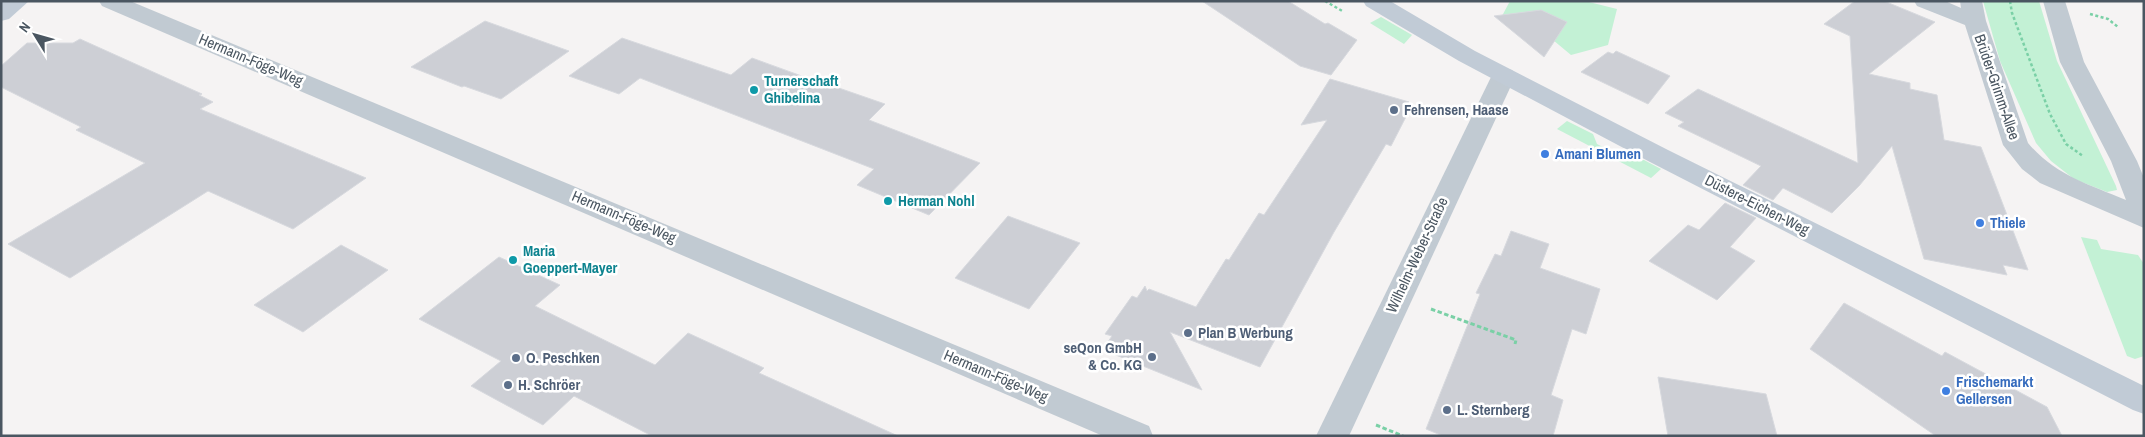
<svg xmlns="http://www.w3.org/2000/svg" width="2145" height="437" viewBox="0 0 2145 437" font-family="'Archivo Narrow',sans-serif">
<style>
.green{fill:#c3f1d5}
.building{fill:#cdcfd5;stroke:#d7d9de}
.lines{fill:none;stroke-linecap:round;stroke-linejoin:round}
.path-far1{stroke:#7ad0a6;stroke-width:2.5;stroke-dasharray:3 2.5;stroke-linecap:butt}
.path{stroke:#7ad0a6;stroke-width:3;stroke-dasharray:4.5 2.5;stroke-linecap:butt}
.street{fill:#c1cad2;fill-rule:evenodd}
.secondary{fill:#c1cbd6;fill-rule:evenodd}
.culture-dot{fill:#0f9aa8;stroke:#fff;stroke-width:2}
.service-dot{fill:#5c6f8a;stroke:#fff;stroke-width:2}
.shop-dot{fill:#3f7fe0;stroke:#fff;stroke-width:2}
.labels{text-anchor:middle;stroke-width:5;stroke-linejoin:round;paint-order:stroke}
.street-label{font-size:15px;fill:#4a5661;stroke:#fff}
.culture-label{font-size:15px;font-weight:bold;fill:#0d838f;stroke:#fff;text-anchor:start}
.service-label{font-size:15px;font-weight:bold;fill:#4e5e75;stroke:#fff;text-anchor:start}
.shop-label{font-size:15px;font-weight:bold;fill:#366cbe;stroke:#fff;text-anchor:start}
</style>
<rect width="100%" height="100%" fill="#f5f3f3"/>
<g class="green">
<polygon points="1510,1 1585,1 1617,9 1608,45 1571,55 1553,40 1502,16"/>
<polygon points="1983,1 2039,1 2057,61 2116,186 2117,190 2107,192 2074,179 2051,161 2036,143 2000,61"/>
<polygon points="1381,17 1412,35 1404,44 1370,23"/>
<polygon points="1567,121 1593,134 1597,144 1626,159 1644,160 1661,169 1651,178 1557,129"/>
<polygon points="2081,237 2097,240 2101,249 2138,255 2144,264 2144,356 2135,359 2127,356"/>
</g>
<g class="building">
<polygon points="1202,1 1288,1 1325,24 1328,23 1357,40 1331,75 1300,66"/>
<polygon points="1855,1 1884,1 1935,22 1869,74 1910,83 1910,89 1937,95 1944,140 1981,147 2028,270 2003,265 2007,275 1924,259 1892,146 1859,186 1832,213 1783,188 1773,200 1743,185 1761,166 1678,126 1684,122 1665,113 1698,89 1858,163 1850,36 1824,24"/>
<polygon points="1541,10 1567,22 1544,57 1494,16"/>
<polygon points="485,21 569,51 501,99 464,86 462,87 411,67"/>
<polygon points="622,38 731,75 752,58 832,87 833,86 885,104 869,120 980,163 929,215 857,185 874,169 640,78 619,94 569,76"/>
<polygon points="80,39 202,94 199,95 213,102 200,109 366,178 293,229 208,191 70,278 8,244 145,163 76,130 81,127 1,87 1,66 27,43 73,43"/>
<polygon points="1616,51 1670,76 1648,104 1581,72 1608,52 1613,54"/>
<polygon points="1330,79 1409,102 1402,104 1411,107 1391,146 1386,144 1334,232 1260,367 1170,332 1202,390 1106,351 1109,347 1105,346 1112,336 1105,334 1132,296 1137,298 1145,286 1147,291 1149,289 1196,307 1226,259 1229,260 1259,213 1264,215 1327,120 1301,125"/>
<polygon points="1725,203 1756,218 1730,247 1755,261 1717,300 1649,261 1688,225 1699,230"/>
<polygon points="1008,216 1080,243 1029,309 955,278"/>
<polygon points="1511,231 1549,244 1540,268 1600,289 1586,334 1572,329 1551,395 1563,400 1553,436 1443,436 1426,429 1480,294 1476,293 1495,254 1501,256"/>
<polygon points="341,245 388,270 303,332 254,305"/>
<polygon points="499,257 560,285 535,306 655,365 688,333 764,368 759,373 898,436 652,436 574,396 543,425 471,386 501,361 419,319"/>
<polygon points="1844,303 1942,356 1945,352 2047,407 2062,436 1936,436 1810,349"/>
<polygon points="1658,377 1766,394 1777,436 1668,436"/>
</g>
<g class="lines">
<g class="path-far1">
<polyline points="1325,1 1344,12"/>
<polyline points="2010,1 2012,13 2050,114 2066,144 2083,156"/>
<polyline points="2090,14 2108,19 2118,27"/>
</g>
<g class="path">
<polyline points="1431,309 1516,340 1515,344"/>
<polyline points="1376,425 1403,436"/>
</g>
<g class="street">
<polygon points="99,1 130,1 1149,426 1153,436 1103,436 102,6"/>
<path d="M 1914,1 L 1945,1 L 1961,8 L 1960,1 L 1982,1 L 1986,21 L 2028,143 C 2055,175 2088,184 2126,200 L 2111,161 L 2060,62 L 2043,1 L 2065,1 L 2084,62 L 2137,161 L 2144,178 L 2144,228 L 2040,183 L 2022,169 L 2003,145 L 1965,25 L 1917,6 Z"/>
<polygon points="1504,68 1512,70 1516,75 1349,436 1316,436 1492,75 1496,70"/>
</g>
<g class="secondary">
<polygon points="4,1 29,1 9,19 1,21 1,3"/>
<polygon points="1363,1 1390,1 1475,51 1668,150 2144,386 2144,414 2133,410 1650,162 1459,61 1366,6"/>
</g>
</g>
<g class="culture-dot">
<circle cx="754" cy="90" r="5"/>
<circle cx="888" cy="201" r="5"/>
<circle cx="513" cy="260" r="5"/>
</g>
<g class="service-dot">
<circle cx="1394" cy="110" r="5"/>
<circle cx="1188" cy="333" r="5"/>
<circle cx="1152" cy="357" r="5"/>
<circle cx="516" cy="358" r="5"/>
<circle cx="508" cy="385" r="5"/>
<circle cx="1447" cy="410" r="5"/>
</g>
<g class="shop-dot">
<circle cx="1545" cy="154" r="5"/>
<circle cx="1980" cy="223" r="5"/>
<circle cx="1946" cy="391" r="5"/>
</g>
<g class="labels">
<g class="street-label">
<text transform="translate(251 60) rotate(23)" y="5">Hermann-Föge-Weg</text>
<text transform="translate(1997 87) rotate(71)" y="5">Brüder-Grimm-Allee</text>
<text transform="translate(1757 205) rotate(27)" y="5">Düstere-Eichen-Weg</text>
<text transform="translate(624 217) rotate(23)" y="5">Hermann-Föge-Weg</text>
<text transform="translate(1417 255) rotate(-65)" y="5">Wilhelm-Weber-Straße</text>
<text transform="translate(996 376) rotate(23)" y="5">Hermann-Föge-Weg</text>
</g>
<g class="culture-label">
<text x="764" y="86">Turnerschaft<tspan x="764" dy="17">Ghibelina</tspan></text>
<text x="898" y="206">Herman Nohl</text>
<text x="523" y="256">Maria<tspan x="523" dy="17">Goeppert-Mayer</tspan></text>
</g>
<g class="service-label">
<text x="1404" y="115">Fehrensen, Haase</text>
<text x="1198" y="338">Plan B Werbung</text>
<text x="1142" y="353" text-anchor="end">seQon GmbH<tspan x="1142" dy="17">&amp; Co. KG</tspan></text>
<text x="526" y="363">O. Peschken</text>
<text x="518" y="390">H. Schröer</text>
<text x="1457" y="415">L. Sternberg</text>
</g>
<g class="shop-label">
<text x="1555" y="159">Amani Blumen</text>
<text x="1990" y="228">Thiele</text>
<text x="1956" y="387">Frischemarkt<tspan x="1956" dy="17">Gellersen</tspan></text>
</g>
</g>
<rect width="2145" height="437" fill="none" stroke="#4a5661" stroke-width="5"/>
<g transform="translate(35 35) rotate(307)" stroke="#ffffff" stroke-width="4" paint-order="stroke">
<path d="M0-4L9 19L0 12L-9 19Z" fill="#4a5661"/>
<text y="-8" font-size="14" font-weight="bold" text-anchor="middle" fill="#4a5661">N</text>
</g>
</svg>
